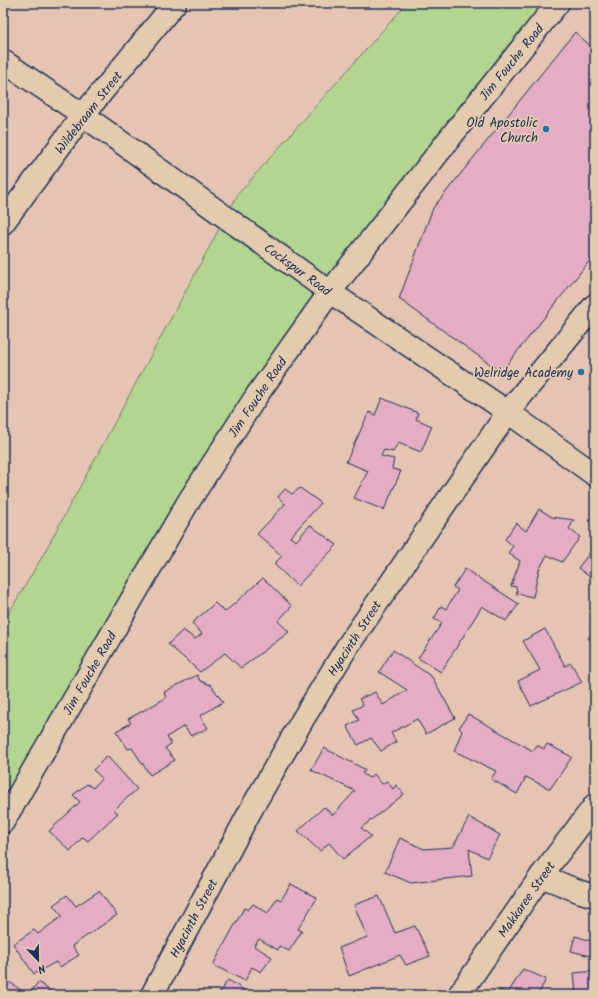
<svg xmlns="http://www.w3.org/2000/svg" width="598" height="998" viewBox="0 0 598 998" font-family="Kalam,sans-serif">
<style>
.green{fill:#b4d58f;stroke:#688276}
.building{fill:#e4adc3;stroke:#1b2f5e}
.lines{fill:none;stroke-linecap:round;stroke-linejoin:round}
.minor-casing{stroke:#1b2f5e;stroke-width:25}
.tertiary-casing{stroke:#1b2f5e;stroke-width:25}
.minor{stroke:#e5cbad;stroke-width:22}
.tertiary{stroke:#e5cbad;stroke-width:22}
.poi-dot{fill:#1f6fb2;stroke:#e5cbad;stroke-width:1.5}
.labels{text-anchor:middle;stroke-width:3.5;stroke-linejoin:round;paint-order:stroke}
.street-label{font-size:13px;fill:#1b2f5e;stroke:#e5cbad}
.poi-label{font-size:13px;fill:#1b2f5e;stroke:#e5cbad;text-anchor:end}
</style>
<rect width="100%" height="100%" fill="#e5c5b1"/>
<filter id="ink" filterUnits="userSpaceOnUse"><feTurbulence type="fractalNoise" baseFrequency=".025" numOctaves="2"/><feDisplacementMap in="SourceGraphic" scale="8" xChannelSelector="R" yChannelSelector="G"/><feConvolveMatrix kernelMatrix="1 2 1 2 8 2 1 2 1" color-interpolation-filters="sRGB"/></filter>
<g filter="url(#ink)">
<polygon class="green" points="407,3 555,3 330,292 3,815 3,623 42,557 238,194"/>
<g class="building">
<polygon points="575,32 595,50 595,254 501,372 399,299 433,208"/>
<polygon points="382,398 418,413 416,419 432,426 421,452 398,443 393,452 384,450 381,456 394,459 392,469 401,471 384,510 354,498 368,471 346,462 369,412 375,415"/>
<polygon points="300,488 321,503 290,537 296,541 310,525 337,545 297,586 274,564 282,556 257,534 285,504 278,497 285,489 292,494"/>
<polygon points="539,509 552,517 574,520 569,529 580,537 562,562 547,555 539,570 533,597 517,594 516,587 511,586 520,561 508,553 513,546 505,539 516,523 526,531"/>
<polygon points="595,546 595,581 578,568"/>
<polygon points="465,569 519,604 506,621 482,606 441,672 418,658 442,623 434,619 441,606 446,609 458,590 453,587"/>
<polygon points="263,578 292,606 278,621 289,632 241,668 225,653 200,672 168,644 183,630 195,639 202,634 192,623 215,603 225,612"/>
<polygon points="595,621 595,643 588,638 594,631 590,628"/>
<polygon points="545,629 565,666 571,663 582,682 531,706 518,681 540,670 523,641"/>
<polygon points="393,650 432,677 455,718 426,734 417,719 391,733 396,742 381,751 371,738 358,745 347,726 359,720 353,710 363,705 359,699 375,692 383,705 407,690 379,672"/>
<polygon points="197,675 200,681 211,685 223,702 200,716 208,728 191,736 184,726 167,737 171,744 165,748 175,760 150,775 132,748 128,749 116,731 131,723 128,719 166,698 164,692"/>
<polygon points="468,714 533,751 537,745 544,749 547,744 572,757 550,789 526,777 517,794 491,779 496,771 454,751 462,731 459,728"/>
<polygon points="324,748 366,770 362,773 369,778 374,774 382,784 387,781 393,789 396,785 404,794 361,828 371,836 343,859 329,843 320,851 298,831 324,807 333,815 355,791 311,770"/>
<polygon points="107,756 137,789 114,810 118,813 88,841 83,837 70,851 49,831 80,802 73,795 87,784 93,788 102,778 93,770"/>
<polygon points="469,817 500,835 487,858 469,849 472,876 411,883 385,872 400,838 424,849 453,847"/>
<polygon points="291,884 317,898 298,929 302,931 289,951 279,946 278,950 259,939 254,946 272,957 261,972 252,967 245,981 213,965 244,908 248,910 253,904 268,913 277,898 281,900"/>
<polygon points="99,891 117,915 72,946 79,955 60,967 56,962 34,974 13,944 34,930 38,934 62,916 53,905 67,895 76,906"/>
<polygon points="379,896 395,933 415,926 430,956 406,965 400,955 349,976 339,948 367,937 354,905"/>
<polygon points="575,936 595,942 595,959 594,957 571,951"/>
<polygon points="523,969 546,979 538,995 497,995 500,990 508,993"/>
<polygon points="595,971 595,995 576,995 574,973"/>
<polygon points="228,980 246,991 246,995 218,995"/>
<polygon points="8,981 28,995 3,995 3,988"/>
<polygon points="38,982 52,992 49,995 29,995"/>
</g>
<g class="lines">
<defs>
<g id="minor">
<polyline points="3,61 83,115 330,292 508,412 595,475"/>
<polyline points="3,223 83,115 175,3"/>
<polyline points="541,876 581,892 595,896"/>
<polyline points="152,995 253,806 303,719 347,647 508,412 595,305"/>
<polyline points="459,995 541,876 595,805"/>
</g>
<polyline id="tertiary" points="3,822 187,504 257,395 330,292 460,125 558,3"/>
</defs>
<use href="#minor" class="minor-casing"/>
<use href="#tertiary" class="tertiary-casing"/>
<use href="#minor" class="minor"/>
<use href="#tertiary" class="tertiary"/>
</g>
</g>
<g class="poi-dot">
<circle cx="546" cy="129" r="4"/>
<circle cx="581" cy="372" r="4"/>
</g>
<g class="labels">
<g class="street-label">
<text transform="translate(511 62) rotate(-51)" y="5">Jim Fouche Road</text>
<text transform="translate(88 112) rotate(-52)" y="5">Wildebraam Street</text>
<text transform="translate(298 269) rotate(36)" y="5">Cockspur Road</text>
<text transform="translate(257 397) rotate(-56)" y="5">Jim Fouche Road</text>
<text transform="translate(354 638) rotate(-57)" y="5">Hyacinth Street</text>
<text transform="translate(89 673) rotate(-60)" y="5">Jim Fouche Road</text>
<text transform="translate(526 899) rotate(-55)" y="5">Makkaree Street</text>
<text transform="translate(193 918) rotate(-62)" y="5">Hyacinth Street</text>
</g>
<g class="poi-label">
<text x="538" y="127">Old Apostolic<tspan x="538" dy="15">Church</tspan></text>
<text x="573" y="377">Welridge Academy</text>
</g>
</g>
<rect width="598" height="998" fill="none" stroke="#e5cbad" stroke-width="16"/>
<rect x="8" y="8" width="582" height="982" fill="none" stroke="#1b2f5e" stroke-width="1.5" filter="url(#ink)"/>
<g transform="translate(38 960) rotate(158)" stroke="#e5cbad" stroke-width="3" paint-order="stroke">
<path d="M0-3L7 15L0 10L-7 15Z" fill="#1b2f5e"/>
<text y="-6" font-size="11" font-weight="bold" text-anchor="middle" fill="#1b2f5e">N</text>
</g>
</svg>
